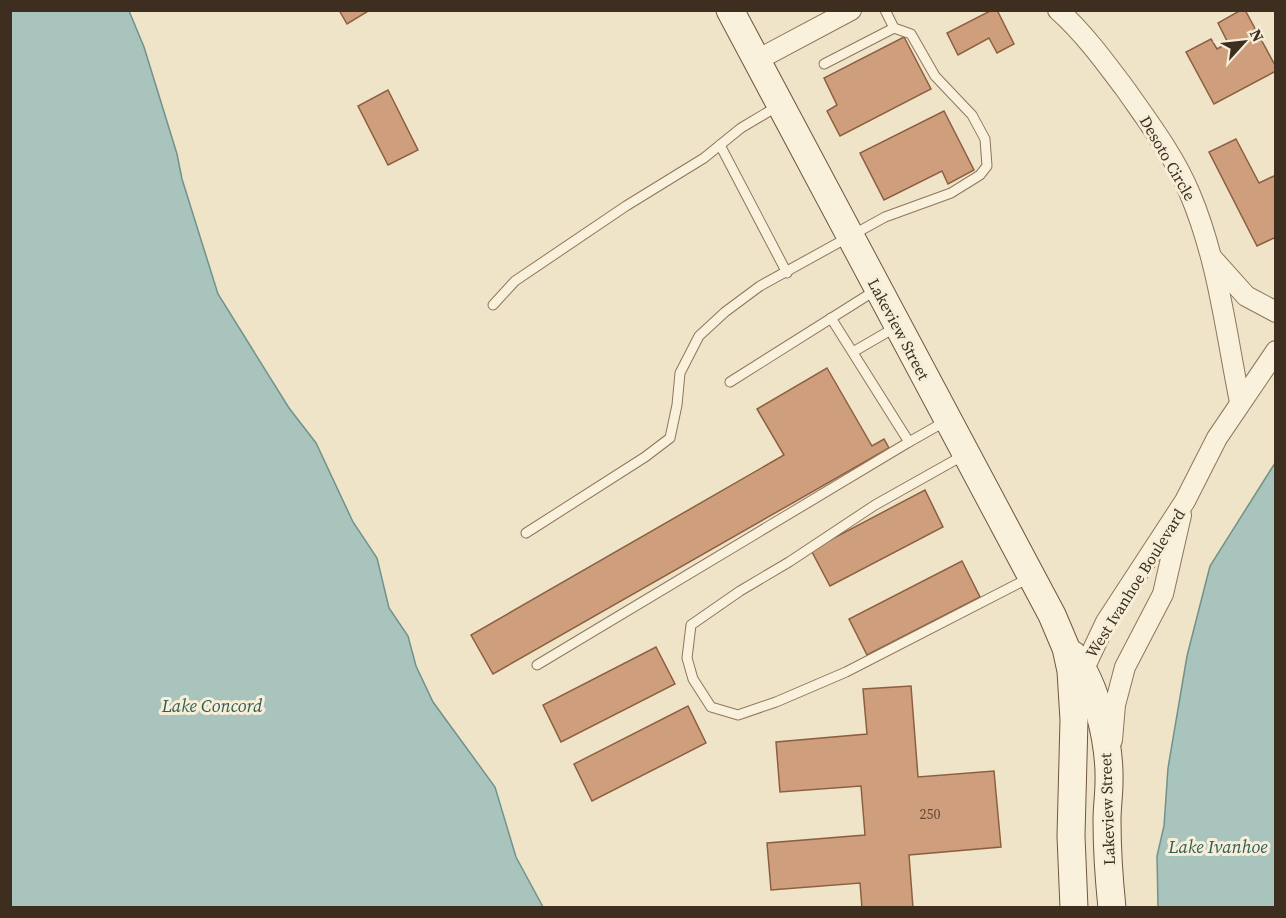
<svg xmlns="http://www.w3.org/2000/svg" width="1286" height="918" viewBox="0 0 1286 918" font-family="'Source Serif 4',serif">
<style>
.water{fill:#a9c4bc;stroke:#6f938a;stroke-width:1.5}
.building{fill:#cf9f7d;stroke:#8d5f41;stroke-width:1.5}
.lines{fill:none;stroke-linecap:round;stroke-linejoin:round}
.lane-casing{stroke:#8d765c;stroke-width:11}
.street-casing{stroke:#8d765c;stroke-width:22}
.secondary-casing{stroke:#6f573f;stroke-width:29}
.lane{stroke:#faf1dc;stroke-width:9}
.street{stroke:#faf1dc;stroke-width:20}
.secondary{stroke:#faf1dc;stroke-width:27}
.labels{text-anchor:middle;stroke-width:6;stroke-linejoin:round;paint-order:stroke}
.number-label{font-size:14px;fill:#624a37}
.street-label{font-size:16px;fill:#3d2e20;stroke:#f7eed8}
.water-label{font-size:18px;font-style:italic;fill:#2f5d5a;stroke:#f7eed8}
</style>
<rect width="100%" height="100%" fill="#f0e4c8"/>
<g class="water">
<polygon points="10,11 129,11 144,47 177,154 182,179 218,294 289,408 316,443 353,522 377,558 389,608 408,636 416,666 433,702 495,787 516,857 543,907 11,907"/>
<polygon points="1275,463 1275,907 1158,907 1157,856 1164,826 1168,768 1187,656 1210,566"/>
</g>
<g class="building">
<polygon points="339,10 370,10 347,24"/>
<polygon points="992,10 997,10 1014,44 997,53 989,38 958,55 947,33"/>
<polygon points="1241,10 1245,10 1276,67 1276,71 1214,104 1186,52 1211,39 1217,49 1228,43 1218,23"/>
<polygon points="904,37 931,89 840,136 827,111 837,105 824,78"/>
<polygon points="388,90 418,150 388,165 358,106"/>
<polygon points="944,111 974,170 948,184 942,171 884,200 860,153"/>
<polygon points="1236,139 1259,183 1276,175 1276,237 1257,246 1209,152"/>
<polygon points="827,368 872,446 884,439 889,448 493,674 471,635 784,455 757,409"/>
<polygon points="925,490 943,527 830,586 811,550"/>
<polygon points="962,561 980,597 867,655 849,619"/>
<polygon points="656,647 675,684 561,742 543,705"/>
<polygon points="911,686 918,777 994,771 1001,847 909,855 913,908 862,908 860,883 771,890 767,843 865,835 861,786 780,792 776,742 867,734 863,689"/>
<polygon points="688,706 706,743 592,801 574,764"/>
</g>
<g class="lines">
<defs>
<g id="lane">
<polyline points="824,64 894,28"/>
<polyline points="720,145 787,273"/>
<polyline points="493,305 515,281 626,206 704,158 741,128 778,106"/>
<polyline points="853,352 896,327"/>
<polyline points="730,382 876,290"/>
<polyline points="909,442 946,421"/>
<polyline points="964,455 875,505 789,562 740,591 691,625 687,658 693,679 711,707 738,715 776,702 846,672 1029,578"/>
<polyline points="526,533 645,457 670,438 677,405 680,373 699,336 725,312 760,286 885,217 951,193 980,175 987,166 985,139 972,115 935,76 911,34 894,28 885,10"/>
<polyline points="537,665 909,442 831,318"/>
</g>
<g id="street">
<path d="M 1058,10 C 1084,33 1105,62 1126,90 C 1149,123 1175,157 1190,194 C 1218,260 1226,333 1240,402"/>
<polyline points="757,60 851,10"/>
<polyline points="1212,258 1246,296 1276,312"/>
<polyline points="1080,677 1106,622 1185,501 1217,438 1276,351"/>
<polyline points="1112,740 1115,705 1125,667 1163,594 1181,515"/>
</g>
<g id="secondary">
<polyline points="730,10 1052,615 1066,648 1071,671 1074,720 1071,836 1074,908"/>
<path d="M 1073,655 C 1097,685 1110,744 1109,782 C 1109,795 1107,807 1107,820 C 1107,849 1109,879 1112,908"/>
</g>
</defs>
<use href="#lane" class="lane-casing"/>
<use href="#street" class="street-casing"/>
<use href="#secondary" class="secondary-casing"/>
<use href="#lane" class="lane"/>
<use href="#street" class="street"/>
<use href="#secondary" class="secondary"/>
</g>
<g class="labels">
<g class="number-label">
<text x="930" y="819">250</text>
</g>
<g class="street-label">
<text transform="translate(1168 158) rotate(60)" y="6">Desoto Circle</text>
<text transform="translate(899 329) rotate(62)" y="6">Lakeview Street</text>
<text transform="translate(1135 583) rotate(-58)" y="6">West Ivanhoe Boulevard</text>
<text transform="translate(1107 809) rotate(-92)" y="6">Lakeview Street</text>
</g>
<g class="water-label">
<text x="212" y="712">Lake Concord</text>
<text x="1218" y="853">Lake Ivanhoe</text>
</g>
</g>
<rect width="1286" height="918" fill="none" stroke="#3d2e20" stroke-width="24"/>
<g transform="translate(1244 42) rotate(63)" stroke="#f7eed8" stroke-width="4.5" paint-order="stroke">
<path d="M0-4.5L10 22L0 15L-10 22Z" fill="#3d2e20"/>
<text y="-9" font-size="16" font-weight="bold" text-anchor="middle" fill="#3d2e20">N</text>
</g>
</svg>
